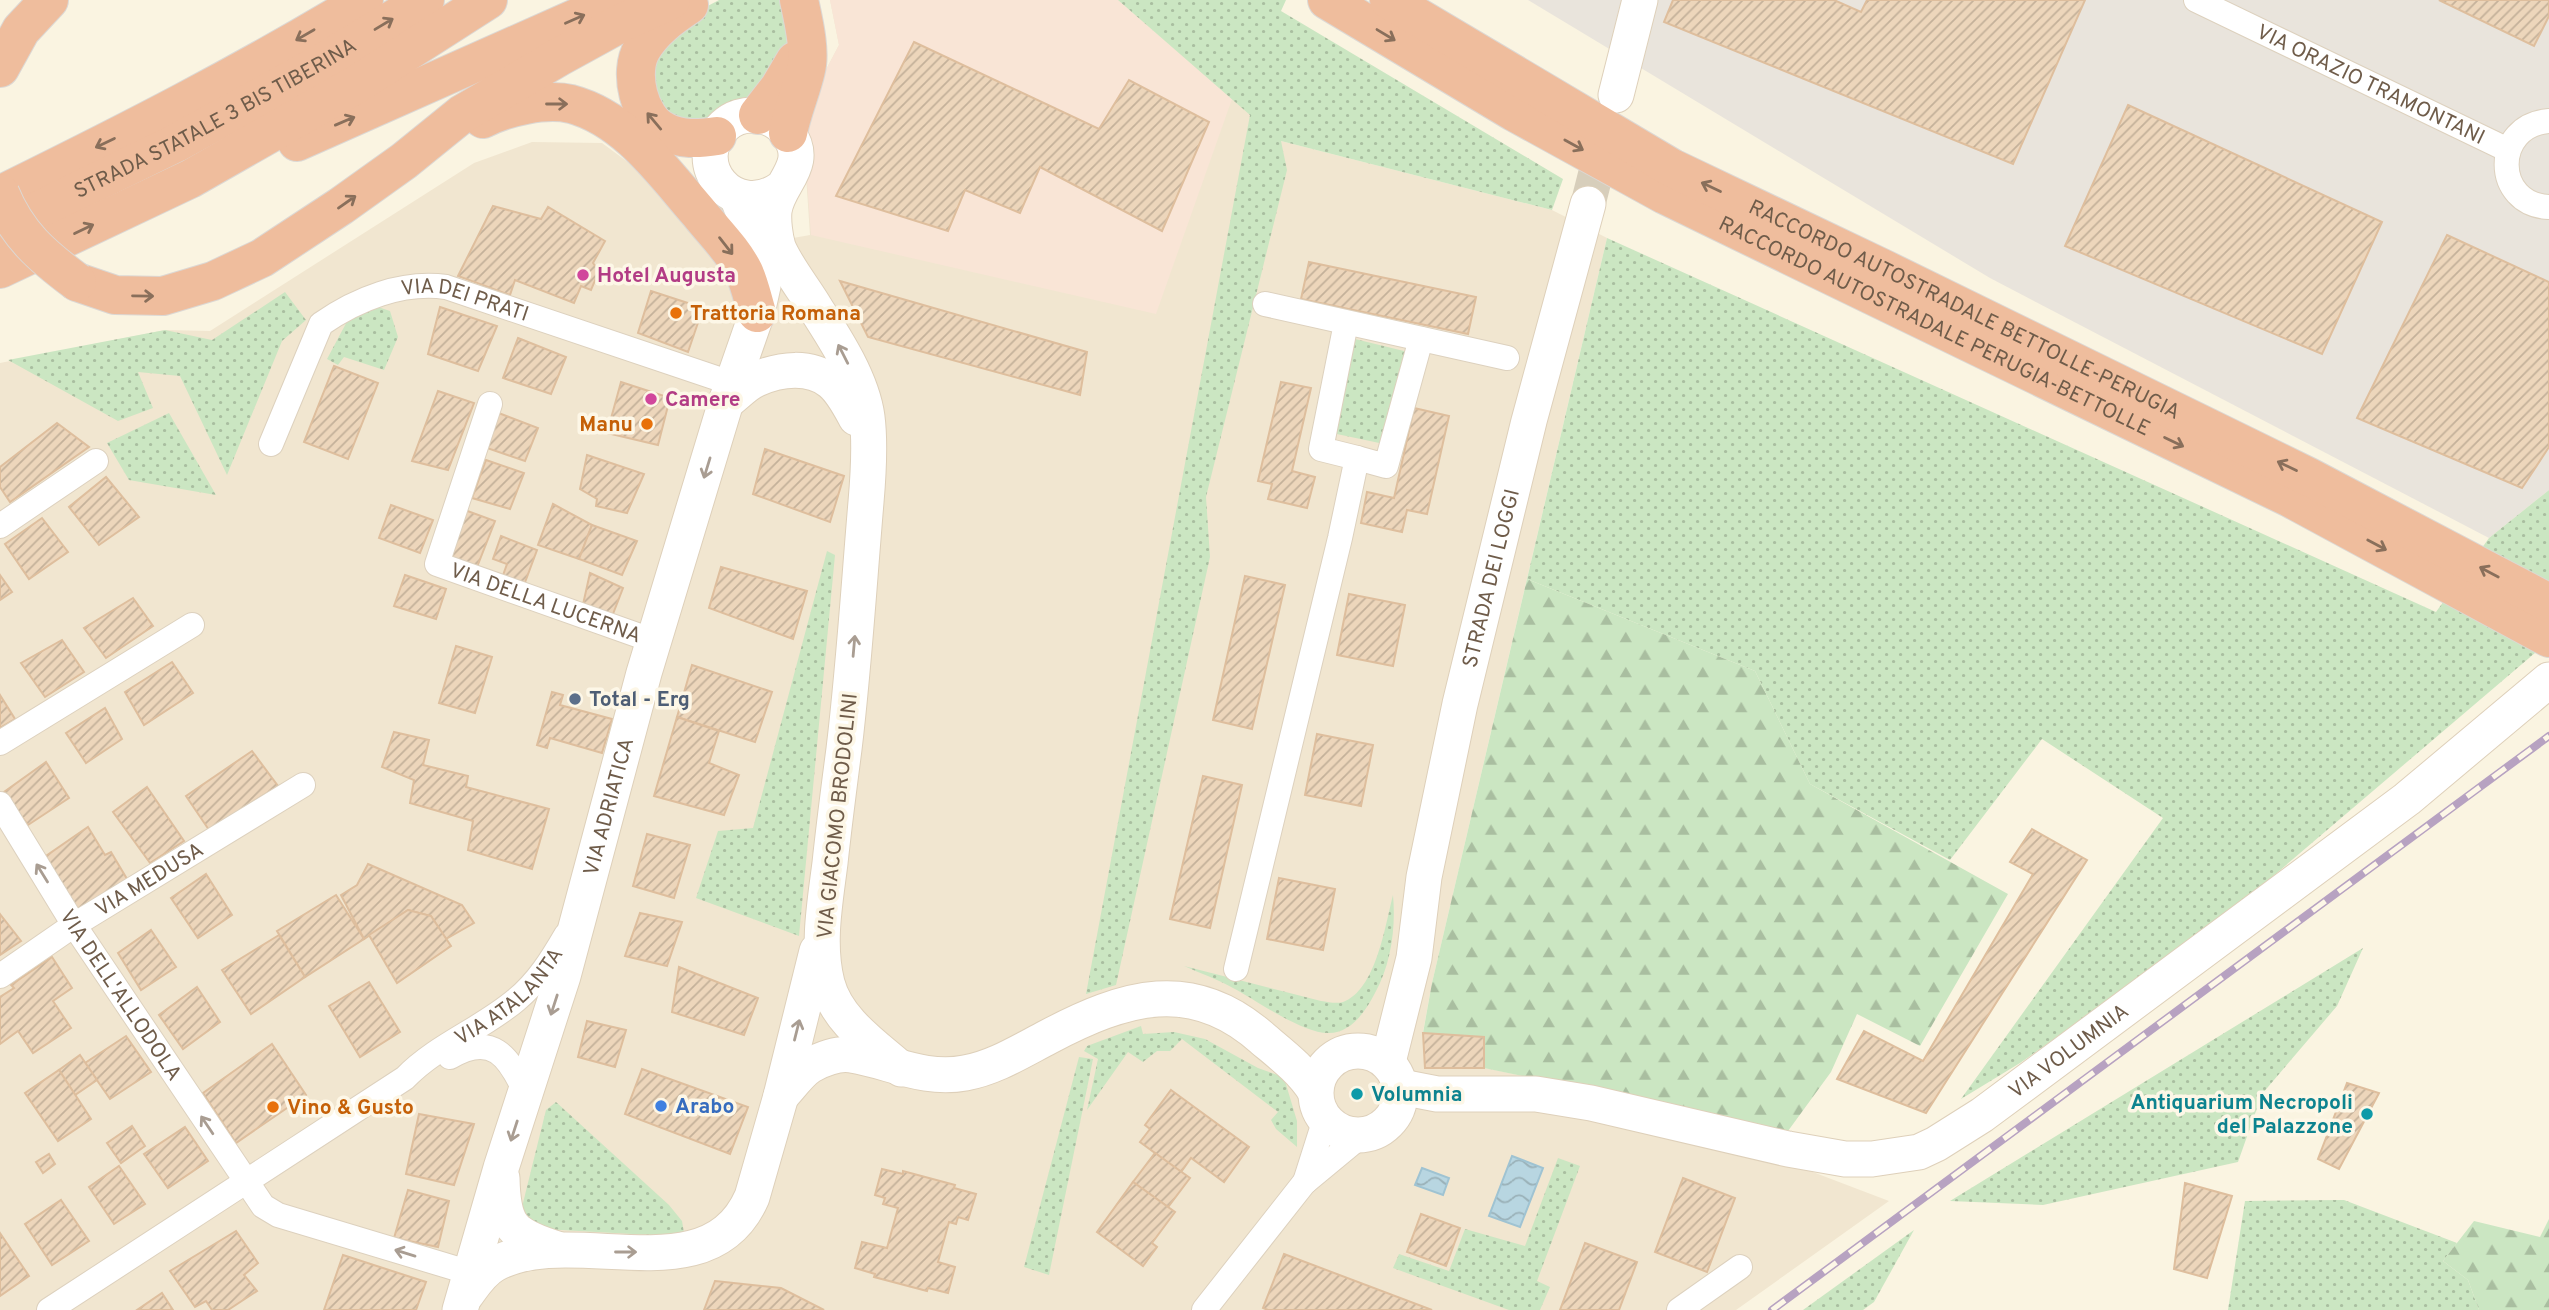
<svg xmlns="http://www.w3.org/2000/svg" width="2549" height="1310" viewBox="0 0 2549 1310" font-family="Overpass,sans-serif">
<style>
.residential{fill:#f1e6d0}
.commercial{fill:#f9e5d6}
.industrial{fill:#e9e4dc}
.grass{fill:url(#grass-dots)}
.forest{fill:url(#forest-firs)}
.water{fill:url(#water-waves);stroke:#9fc3d2;stroke-width:2}
.building{fill:url(#building-hatch);stroke:#debe9d;stroke-width:2}
.lines{fill:none;stroke-linecap:round;stroke-linejoin:round}
.secondary-tunnel{stroke:#d7cebb;stroke-width:35;stroke-dasharray:35 18;stroke-linecap:butt}
.street-casing{stroke:#ddd1be;stroke-width:26}
.secondary-casing{stroke:#ded0ba;stroke-width:37}
.highway-casing{stroke:#dcd8d4;stroke-width:40}
.street{stroke:#fff;stroke-width:24}
.secondary{stroke:#fff;stroke-width:35}
.highway{stroke:#efbd9d;stroke-width:38}
.rail-casing{stroke:#b7a2c1;stroke-width:8}
.rail{stroke:#fdf7e7;stroke-width:5;stroke-dasharray:16;stroke-linecap:butt}
.highway-bridge-casing{stroke:#dcd8d4;stroke-width:40;stroke-linecap:butt}
.highway-bridge{stroke:#efbd9d;stroke-width:38}
.oneway{stroke:#896f5b}
.oneway2{stroke:#a99d92}
.hotel-dot{fill:#d1479c;stroke:#fdf7e7;stroke-width:2.5}
.food-dot{fill:#e8710a;stroke:#fdf7e7;stroke-width:2.5}
.service-dot{fill:#5c6f8a;stroke:#fdf7e7;stroke-width:2.5}
.culture-dot{fill:#0f9aa8;stroke:#fdf7e7;stroke-width:2.5}
.shop-dot{fill:#3f7fe0;stroke:#fdf7e7;stroke-width:2.5}
.labels{text-anchor:middle;stroke-width:7;stroke-linejoin:round;paint-order:stroke}
.street-label{font-size:21px;fill:#6f5c4a;stroke:#fdf7e7}
.hotel-label{font-size:21px;font-weight:bold;fill:#b23c85;stroke:#fdf7e7;text-anchor:start}
.food-label{font-size:21px;font-weight:bold;fill:#c56008;stroke:#fdf7e7;text-anchor:start}
.service-label{font-size:21px;font-weight:bold;fill:#4e5e75;stroke:#fdf7e7;text-anchor:start}
.culture-label{font-size:21px;font-weight:bold;fill:#0d838f;stroke:#fdf7e7;text-anchor:start}
.shop-label{font-size:21px;font-weight:bold;fill:#366cbe;stroke:#fdf7e7;text-anchor:start}
</style>
<defs>
<pattern id="grass-dots" width="8" height="8" patternUnits="userSpaceOnUse" patternTransform="scale(1.75)"><rect width="8" height="8" fill="#cbe6c2"/><path d="M2 2h.1M6 6h.1" fill="none" stroke="#a9bea0" stroke-width="1.8" stroke-linecap="round"/></pattern>
<pattern id="forest-firs" width="22" height="20" patternUnits="userSpaceOnUse" patternTransform="scale(1.75)"><rect width="22" height="20" fill="#cbe6c2"/><path d="M5 1l3.5 6h-7zM16 11l3.5 6h-7z" fill="#a9bea0"/></pattern>
<pattern id="water-waves" width="16" height="10" patternUnits="userSpaceOnUse" patternTransform="scale(1.75)"><rect width="16" height="10" fill="#b8d6e1"/><path d="M0 5q4-4 8 0t8 0" fill="none" stroke="#9ab1b8"/></pattern>
<pattern id="building-hatch" width="6" height="6" patternUnits="userSpaceOnUse" patternTransform="scale(1.75)"><rect width="6" height="6" fill="#edd6bb"/><path d="M-1 1l2-2M0 6l6-6M5 7l2-2" fill="none" stroke="#c4b19a"/></pattern>
</defs>
<rect width="100%" height="100%" fill="#faf4e1"/>
<polygon class="residential" points="830,0 1118,0 1281,141 1552,210 1607,238 1432,983 1423,1032 1484,1037 1485,1068 1788,1131 1797,1166 1889,1201 1736,1310 0,1310 0,363 165,330 210,331 474,163 532,142 602,143 743,247 810,235 802,115 839,45"/>
<polygon class="commercial" points="830,0 1118,0 1232,99 1156,314 811,235 802,115 839,45"/>
<polygon class="industrial" points="1528,0 2549,0 2549,490 2489,538 1990,278"/>
<g class="grass">
<polygon points="719,0 782,0 788,51 773,89 701,121 679,123 658,106 651,52 672,25"/>
<polygon points="1118,0 1286,0 1281,11 1563,179 1552,210 1281,141 1287,170 1206,497 1210,557 1116,985 1086,994 1250,115"/>
<polygon points="1607,238 2436,612 2489,538 2549,490 2549,641 2211,929 2020,1063 1961,1099 2163,818 2042,739 1950,860 1810,784 1755,671 1527,579"/>
<polygon points="285,292 306,320 282,341 227,475 180,376 138,372 153,408 118,421 8,360 165,330 212,340"/>
<polygon points="372,305 390,311 398,337 384,370 344,357 338,365 327,359 351,314"/>
<polygon points="1355,339 1408,352 1384,444 1332,433"/>
<polygon points="169,413 216,495 129,480 107,443"/>
<polygon points="827,551 835,555 799,936 696,898 718,831 753,828"/>
<path d="M 1393,895 C 1396,928 1391,964 1375,993 C 1366,1011 1351,1033 1329,1033 C 1303,1034 1256,1000 1233,988 C 1217,979 1200,973 1184,966 L 1321,1001 C 1328,1002 1337,1004 1343,1002 C 1376,990 1385,926 1393,895 Z"/>
<polygon points="2363,948 2337,1006 2262,1094 2238,1162 2043,1205 1950,1201"/>
<polygon points="1141,1026 1143,1034 1174,1032 1205,1039 1258,1068 1280,1076 1285,1081 1297,1121 1297,1147 1276,1129 1271,1120 1278,1112 1182,1039 1170,1051 1157,1051 1143,1062 1128,1052 1087,1110 1098,1059 1084,1051 1087,1046"/>
<polygon points="1079,1057 1093,1059 1049,1275 1024,1267"/>
<polygon points="556,1102 669,1205 682,1221 684,1233 668,1236 543,1229 528,1222 522,1207 546,1110"/>
<polygon points="1558,1158 1580,1166 1537,1281 1550,1287 1540,1310 1509,1310 1393,1268 1399,1254 1449,1271 1465,1229 1525,1246"/>
<polygon points="2344,1200 2457,1243 2443,1261 2468,1280 2479,1310 2228,1310 2245,1201"/>
<polygon points="1914,1230 1874,1302 1863,1310 1803,1310"/>
</g>
<g class="forest">
<polygon points="1527,579 1755,671 1810,784 2008,894 1920,1046 1857,1014 1831,1072 1788,1131 1484,1068 1484,1037 1423,1033 1432,983"/>
<polygon points="2549,1219 2549,1310 2479,1310 2468,1280 2443,1261 2474,1221 2540,1237"/>
</g>
<g class="water">
<polygon points="1512,1156 1543,1168 1520,1227 1489,1216"/>
<polygon points="1422,1168 1449,1178 1443,1195 1415,1185"/>
</g>
<g class="building">
<polygon points="1673,0 1834,0 1861,12 1867,0 2085,0 2013,164 1664,22"/>
<polygon points="2439,0 2549,0 2549,16 2534,46"/>
<polygon points="914,42 1099,129 1129,80 1209,122 1162,231 1040,167 1020,213 965,190 948,231 836,196"/>
<polygon points="2128,105 2382,222 2322,354 2065,246"/>
<polygon points="493,206 541,219 548,207 605,241 593,263 599,271 591,290 581,286 574,303 515,280 510,295 458,276"/>
<polygon points="2447,235 2549,282 2549,447 2522,488 2357,418"/>
<polygon points="1309,262 1476,297 1468,334 1301,299"/>
<polygon points="840,281 1087,352 1080,395 868,337"/>
<polygon points="651,291 703,308 688,352 638,333"/>
<polygon points="440,307 497,326 478,371 428,354"/>
<polygon points="518,338 566,357 551,394 503,378"/>
<polygon points="334,366 378,383 348,459 304,442"/>
<polygon points="621,382 670,398 658,445 607,433"/>
<polygon points="1281,382 1311,388 1292,471 1315,477 1307,508 1268,499 1272,484 1258,481"/>
<polygon points="438,391 474,403 448,470 412,461"/>
<polygon points="1414,408 1449,416 1427,514 1407,510 1402,532 1361,523 1367,492 1394,498"/>
<polygon points="496,412 538,428 525,461 484,447"/>
<polygon points="57,423 89,447 10,502 0,487 0,467"/>
<polygon points="765,449 844,476 830,522 753,494"/>
<polygon points="587,455 644,474 627,513 596,506 597,499 580,489"/>
<polygon points="486,460 524,473 510,509 472,498"/>
<polygon points="106,477 139,517 99,545 69,507"/>
<polygon points="553,504 592,525 579,559 538,545"/>
<polygon points="391,505 433,520 420,553 379,538"/>
<polygon points="462,509 495,521 477,567 445,555"/>
<polygon points="42,518 68,552 29,579 5,544"/>
<polygon points="592,525 637,541 622,575 579,559"/>
<polygon points="501,536 537,550 524,585 502,578 507,564 493,559"/>
<polygon points="721,567 807,591 793,639 709,608"/>
<polygon points="590,573 623,588 611,619 582,609"/>
<polygon points="0,575 12,592 0,600"/>
<polygon points="405,575 446,589 436,619 394,606"/>
<polygon points="1245,576 1285,585 1252,729 1213,720"/>
<polygon points="1349,594 1405,605 1393,666 1337,655"/>
<polygon points="133,598 153,626 106,658 84,628"/>
<polygon points="62,640 84,672 45,697 21,663"/>
<polygon points="456,646 492,657 475,713 439,703"/>
<polygon points="172,662 193,693 144,725 125,692"/>
<polygon points="692,665 772,692 755,742 677,717"/>
<polygon points="552,692 563,695 560,705 612,719 602,753 550,738 547,748 537,745"/>
<polygon points="0,695 15,719 0,728"/>
<polygon points="105,708 122,739 86,763 66,733"/>
<polygon points="677,717 719,731 709,763 739,775 724,815 654,796"/>
<polygon points="394,732 429,740 423,765 468,776 466,787 549,809 532,869 468,850 473,821 410,803 414,780 382,767"/>
<polygon points="1317,734 1373,745 1361,806 1305,795"/>
<polygon points="252,751 278,786 209,830 186,796"/>
<polygon points="46,762 69,798 28,825 4,792"/>
<polygon points="1203,776 1242,785 1210,928 1170,919"/>
<polygon points="147,787 184,841 150,863 113,812"/>
<polygon points="88,827 105,855 111,852 127,879 78,910 43,858"/>
<polygon points="2032,829 2087,860 1926,1113 1837,1079 1864,1031 1923,1061 2033,874 2010,862"/>
<polygon points="647,834 690,845 674,898 633,886"/>
<polygon points="368,864 462,905 474,923 446,939 431,916 408,910 364,939 341,895 357,885"/>
<polygon points="206,874 232,915 198,938 171,898"/>
<polygon points="1279,878 1335,889 1323,950 1267,939"/>
<polygon points="336,895 364,939 305,977 277,931"/>
<polygon points="408,910 431,916 451,946 397,983 369,935"/>
<polygon points="640,913 682,922 667,966 625,956"/>
<polygon points="0,914 21,941 0,955"/>
<polygon points="151,930 176,967 141,990 118,953"/>
<polygon points="279,935 305,977 251,1014 222,970"/>
<polygon points="52,957 72,988 53,1001 71,1028 33,1053 18,1031 0,1044 0,997 14,988 11,985"/>
<polygon points="679,967 758,998 744,1035 672,1012"/>
<polygon points="369,982 400,1032 360,1057 329,1006"/>
<polygon points="197,987 220,1022 183,1049 159,1015"/>
<polygon points="587,1021 626,1030 615,1067 578,1057"/>
<polygon points="1423,1033 1484,1037 1484,1068 1425,1068"/>
<polygon points="126,1036 151,1072 110,1099 85,1063"/>
<polygon points="272,1044 306,1095 236,1143 203,1093"/>
<polygon points="80,1055 97,1080 75,1095 59,1070"/>
<polygon points="642,1069 748,1107 730,1154 625,1114"/>
<polygon points="59,1070 91,1119 58,1141 25,1093"/>
<polygon points="2347,1083 2379,1093 2339,1169 2318,1159"/>
<polygon points="1171,1090 1249,1147 1224,1182 1191,1158 1181,1172 1140,1142 1150,1129 1145,1125"/>
<polygon points="419,1114 474,1124 454,1185 406,1174"/>
<polygon points="132,1126 145,1146 121,1163 107,1143"/>
<polygon points="185,1127 208,1161 168,1188 144,1154"/>
<polygon points="1155,1153 1190,1178 1168,1207 1133,1182"/>
<polygon points="49,1154 55,1164 43,1173 36,1162"/>
<polygon points="119,1166 145,1204 114,1224 89,1187"/>
<polygon points="882,1169 903,1174 903,1171 955,1185 954,1188 976,1194 968,1220 958,1217 956,1224 949,1222 938,1262 955,1267 948,1293 928,1288 927,1291 874,1277 875,1274 855,1268 862,1242 887,1248 898,1208 883,1204 885,1198 875,1195"/>
<polygon points="1683,1178 1735,1198 1707,1272 1655,1252"/>
<polygon points="1133,1182 1175,1212 1152,1243 1157,1247 1143,1266 1097,1232"/>
<polygon points="2185,1183 2232,1196 2207,1278 2174,1269"/>
<polygon points="408,1190 449,1201 438,1247 394,1238"/>
<polygon points="61,1200 89,1241 52,1265 25,1224"/>
<polygon points="1421,1214 1460,1228 1446,1266 1407,1252"/>
<polygon points="236,1231 258,1263 244,1275 257,1291 228,1310 212,1310 206,1301 195,1307 170,1271"/>
<polygon points="0,1233 29,1276 0,1296"/>
<polygon points="1585,1243 1637,1262 1619,1310 1560,1310"/>
<polygon points="1284,1254 1432,1310 1268,1310 1263,1308"/>
<polygon points="343,1255 426,1282 416,1310 324,1310"/>
<polygon points="715,1281 781,1288 824,1310 704,1310"/>
<polygon points="162,1293 173,1310 137,1310"/>
</g>
<g class="lines">
<polyline class="secondary-tunnel" points="1588,204 1606,133"/>
<defs>
<g id="street">
<path id="s1" d="M 2196,0 L 2508,150"/>
<path d="M 2549,121 C 2492,125 2493,205 2549,207"/>
<polyline points="1265,304 1507,358"/>
<polyline points="1346,323 1321,449 1357,458"/>
<path id="s2" d="M 490,404 L 437,564 L 654,641"/>
<path id="s3" d="M 271,444 L 321,324 C 357,299 402,281 446,287 L 734,384"/>
<polyline points="0,526 96,461"/>
<polyline points="0,743 192,625"/>
<path id="s4" d="M 0,804 L 74,925 L 263,1206 L 278,1215 L 471,1273"/>
<polyline points="1236,969 1340,538 1357,458 1386,466 1421,339"/>
<path id="s5" d="M 0,976 L 74,925 L 303,785"/>
<path d="M 450,1057 C 492,1032 509,1056 526,1094"/>
<polyline points="1305,1182 1325,1119"/>
<path id="s6" d="M 49,1310 L 405,1078 C 437,1045 482,1029 516,1000 C 538,982 552,959 566,935"/>
<polyline points="1204,1310 1304,1183 1362,1135"/>
<polyline points="1679,1310 1740,1267"/>
</g>
<g id="secondary">
<polyline points="1616,95 1640,0"/>
<path d="M 782,188 C 733,223 686,162 724,126 C 742,109 773,112 788,133 C 811,165 778,182 774,211 C 773,221 775,237 778,247 C 786,267 805,290 816,309 C 836,340 862,380 867,417 C 870,440 868,479 866,502 C 859,584 854,667 844,749 C 839,787 834,825 830,863 C 825,903 817,944 827,983 C 837,1021 874,1045 901,1069"/>
<path d="M 726,402 C 736,395 746,383 757,379 C 780,369 810,365 831,382 C 842,391 849,405 856,418"/>
<circle cx="1358" cy="1093" r="42"/>
<path id="s7" d="M 1388,1062 L 1414,958 L 1424,877 L 1460,704 L 1529,421 L 1588,204"/>
<path id="s8" d="M 1401,1087 L 1437,1094 L 1536,1094 L 1591,1103 L 1788,1149 L 1845,1159 L 1872,1159 L 1919,1152 L 1936,1144 L 1982,1115 L 2407,799 L 2549,680"/>
<path d="M 781,1096 C 790,1087 799,1073 810,1066 C 821,1059 838,1053 851,1055 C 890,1061 924,1081 965,1073 C 994,1068 1021,1051 1048,1037 C 1124,997 1192,975 1263,1039 C 1282,1055 1302,1070 1315,1091"/>
<path d="M 502,1178 C 503,1227 512,1235 557,1249"/>
<path d="M 466,1295 C 474,1284 482,1271 495,1264 C 573,1222 708,1298 752,1197 L 781,1096 L 817,951"/>
<path id="s9" d="M 460,1310 L 501,1168 L 563,976 L 644,673 L 726,402 L 757,313 L 763,286 L 761,266 L 756,242 L 737,197"/>
</g>
<g id="highway">
<path id="s10" d="M 1327,0 L 1514,112 L 1665,195 L 2290,498 L 2549,638"/>
<path id="s11" d="M 1389,0 L 1672,168 L 1884,269 L 2309,477 L 2549,603"/>
<path d="M 689,5 C 671,17 653,30 642,49 C 628,72 639,119 664,131 C 681,140 698,139 717,136"/>
<polyline points="0,68 21,30 49,0"/>
<polyline points="758,115 779,88 795,61"/>
<path d="M 483,119 C 506,107 546,98 571,104 C 627,119 663,172 699,213 C 714,232 733,250 744,272 C 750,285 753,300 757,313"/>
<path d="M 788,133 C 792,111 801,92 806,70 C 811,51 803,19 799,0"/>
<polyline points="297,142 610,3"/>
<path d="M 0,195 C 124,134 246,72 364,0"/>
<path id="s12" d="M 0,229 L 176,143 L 320,64 L 425,0"/>
<polyline points="0,269 190,179 357,84 488,0"/>
<polyline points="77,282 115,295 163,296 213,281 262,258 341,206 404,161 462,114 559,57 621,23 671,0"/>
</g>
</defs>
<use href="#street" class="street-casing"/>
<use href="#secondary" class="secondary-casing"/>
<use href="#highway" class="highway-casing"/>
<use href="#street" class="street"/>
<use href="#secondary" class="secondary"/>
<use href="#highway" class="highway"/>
<defs>
<polyline id="rail" points="1772,1310 2549,736"/>
</defs>
<use href="#rail" class="rail-casing"/>
<use href="#rail" class="rail"/>
<defs>
<path id="highway-bridge" d="M 0,193 C 17,235 42,256 77,282"/>
</defs>
<use href="#highway-bridge" class="highway-bridge-casing"/>
<use href="#highway-bridge" class="highway-bridge"/>
</g>
<defs><path id="oneway-shaft" d="M-6 0H5M1.5-3L5.5 0L1.5 3" fill="none" stroke-width="1.6" stroke-linecap="round" stroke-linejoin="round" transform="scale(1.75)"/></defs>
<g class="oneway">
<use href="#oneway-shaft" transform="translate(575 19) rotate(-24)"/>
<use href="#oneway-shaft" transform="translate(384 24) rotate(-31)"/>
<use href="#oneway-shaft" transform="translate(305 35) rotate(150)"/>
<use href="#oneway-shaft" transform="translate(1386 35) rotate(31)"/>
<use href="#oneway-shaft" transform="translate(557 104)"/>
<use href="#oneway-shaft" transform="translate(345 121) rotate(-23)"/>
<use href="#oneway-shaft" transform="translate(654 121) rotate(-130)"/>
<use href="#oneway-shaft" transform="translate(105 143) rotate(154)"/>
<use href="#oneway-shaft" transform="translate(1574 145) rotate(29)"/>
<use href="#oneway-shaft" transform="translate(1711 187) rotate(-155)"/>
<use href="#oneway-shaft" transform="translate(347 202) rotate(-35)"/>
<use href="#oneway-shaft" transform="translate(84 229) rotate(-26)"/>
<use href="#oneway-shaft" transform="translate(726 246) rotate(52)"/>
<use href="#oneway-shaft" transform="translate(143 296) rotate(1)"/>
<use href="#oneway-shaft" transform="translate(2174 442) rotate(26)"/>
<use href="#oneway-shaft" transform="translate(2287 466) rotate(-154)"/>
<use href="#oneway-shaft" transform="translate(2377 545) rotate(28)"/>
<use href="#oneway-shaft" transform="translate(2489 572) rotate(-152)"/>
</g>
<g class="oneway2">
<use href="#oneway-shaft" transform="translate(843 354) rotate(-117)"/>
<use href="#oneway-shaft" transform="translate(707 468) rotate(107)"/>
<use href="#oneway-shaft" transform="translate(854 646) rotate(-85)"/>
<use href="#oneway-shaft" transform="translate(42 873) rotate(-122)"/>
<use href="#oneway-shaft" transform="translate(554 1005) rotate(108)"/>
<use href="#oneway-shaft" transform="translate(797 1030) rotate(-76)"/>
<use href="#oneway-shaft" transform="translate(207 1125) rotate(-124)"/>
<use href="#oneway-shaft" transform="translate(514 1131) rotate(108)"/>
<use href="#oneway-shaft" transform="translate(626 1252)"/>
<use href="#oneway-shaft" transform="translate(405 1253) rotate(-163)"/>
</g>
<g class="hotel-dot">
<circle cx="583" cy="275" r="7"/>
<circle cx="651" cy="399" r="7"/>
</g>
<g class="food-dot">
<circle cx="676" cy="313" r="7"/>
<circle cx="647" cy="424" r="7"/>
<circle cx="273" cy="1107" r="7"/>
</g>
<circle class="service-dot" cx="575" cy="699" r="7"/>
<g class="culture-dot">
<circle cx="1357" cy="1094" r="7"/>
<circle cx="2367" cy="1114" r="7"/>
</g>
<circle class="shop-dot" cx="661" cy="1106" r="7"/>
<g class="labels">
<g class="street-label">
<text dy="7" stroke="none"><textPath href="#s1" startOffset="194">VIA ORAZIO TRAMONTANI</textPath></text>
<text dy="7" stroke="none"><textPath href="#s12" startOffset="242">STRADA STATALE 3 BIS TIBERINA</textPath></text>
<text dy="7" stroke="none"><textPath href="#s3" startOffset="284">VIA DEI PRATI</textPath></text>
<text dy="7" stroke="none"><textPath href="#s11" startOffset="654">RACCORDO AUTOSTRADALE BETTOLLE-PERUGIA</textPath></text>
<text dy="7" stroke="none"><textPath href="#s10" startOffset="690">RACCORDO AUTOSTRADALE PERUGIA-BETTOLLE</textPath></text>
<text dy="7" stroke="none"><textPath href="#s7" startOffset="495">STRADA DEI LOGGI</textPath></text>
<text dy="7" stroke="none"><textPath href="#s2" startOffset="284">VIA DELLA LUCERNA</textPath></text>
<text dy="7" stroke="none"><textPath href="#s9" startOffset="525">VIA ADRIATICA</textPath></text>
<text transform="translate(837 816) rotate(-84)" y="7">VIA GIACOMO BRODOLINI</text>
<text dy="7" stroke="none"><textPath href="#s5" startOffset="178">VIA MEDUSA</textPath></text>
<text dy="7" stroke="none"><textPath href="#s6" startOffset="558">VIA ATALANTA</textPath></text>
<text dy="7" stroke="none"><textPath href="#s4" startOffset="226">VIA DELL'ALLODOLA</textPath></text>
<text dy="7" stroke="none"><textPath href="#s8" startOffset="707">VIA VOLUMNIA</textPath></text>
</g>
<g class="hotel-label">
<text x="597" y="282">Hotel Augusta</text>
<text x="665" y="406">Camere</text>
</g>
<g class="food-label">
<text x="690" y="320">Trattoria Romana</text>
<text x="633" y="431" text-anchor="end">Manu</text>
<text x="287" y="1114">Vino &amp; Gusto</text>
</g>
<g class="service-label">
<text x="589" y="706">Total - Erg</text>
</g>
<g class="culture-label">
<text x="1371" y="1101">Volumnia</text>
<text x="2353" y="1109" text-anchor="end">Antiquarium Necropoli<tspan x="2353" dy="24">del Palazzone</tspan></text>
</g>
<g class="shop-label">
<text x="675" y="1113">Arabo</text>
</g>
</g>
</svg>
